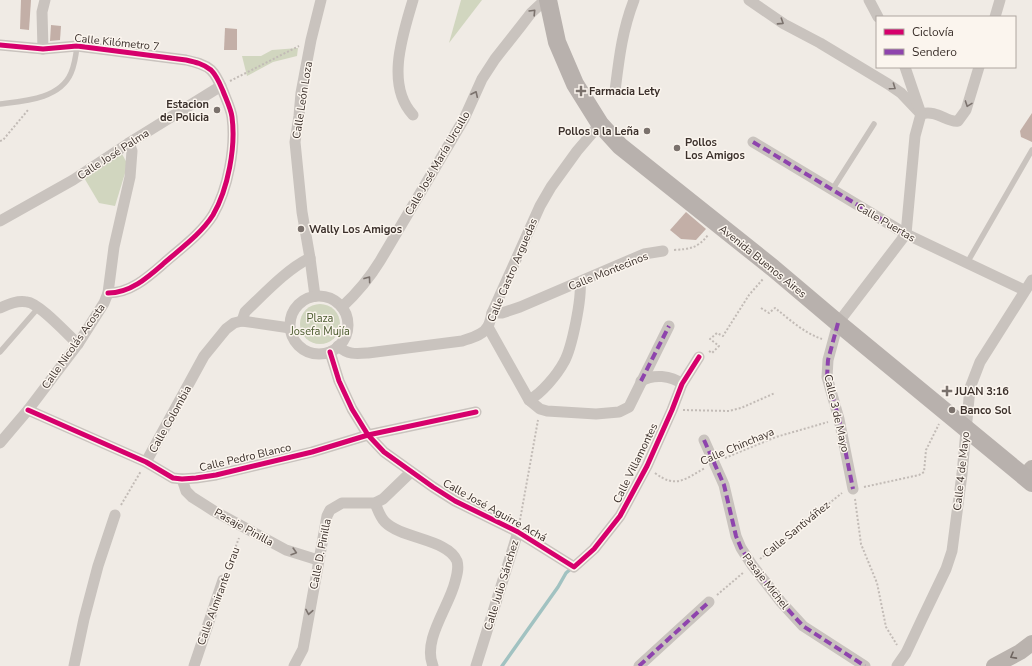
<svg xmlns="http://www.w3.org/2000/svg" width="1032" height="666" viewBox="0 0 1032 666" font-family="'Nunito Sans',sans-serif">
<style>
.green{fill:#d1d6bf}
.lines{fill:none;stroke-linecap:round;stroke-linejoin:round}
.stream{stroke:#a1c2c1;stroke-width:3.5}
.building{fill:#c3afa7}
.path{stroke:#c2bbb6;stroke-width:2;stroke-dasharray:2 2;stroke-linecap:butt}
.lane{stroke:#c9c3be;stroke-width:5.5}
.street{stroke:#c9c3be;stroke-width:11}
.secondary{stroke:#bab3ae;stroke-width:16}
.primary{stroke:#b8b1ad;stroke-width:18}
.quiet{stroke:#8e44ad;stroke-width:4;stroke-dasharray:8 4;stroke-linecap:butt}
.cycleway-casing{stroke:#fbf5ee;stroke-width:8}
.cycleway{stroke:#d6006c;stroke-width:5}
.oneway{stroke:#7b726d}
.oneway2{stroke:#6e645f}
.poi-dot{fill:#7a716c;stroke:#fbf5ee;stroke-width:1.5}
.labels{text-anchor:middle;stroke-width:3;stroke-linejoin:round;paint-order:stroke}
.street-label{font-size:11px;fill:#3b302b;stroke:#fbf5ee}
.poi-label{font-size:11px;font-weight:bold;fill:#3b302b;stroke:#fbf5ee;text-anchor:start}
.park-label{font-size:11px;fill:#4a5a2e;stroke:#fbf5ee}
</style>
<rect width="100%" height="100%" fill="#f0ebe5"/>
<g class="green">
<polygon points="461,0 482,0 449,43"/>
<polygon points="298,48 297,56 273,62 247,76 242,56 261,56 272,50"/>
<polygon points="122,154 127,163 126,170 115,206 99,203 83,176"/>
<circle cx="320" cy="324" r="20"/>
</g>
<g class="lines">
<polyline class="stream" points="502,666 558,587 566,573 573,567"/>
</g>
<g class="building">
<polygon points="21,0 31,0 29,30 20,29"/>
<polygon points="51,25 61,26 60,40 50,41"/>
<polygon points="225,28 237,29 237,50 224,50"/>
<polygon points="1032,113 1032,142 1021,137 1020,131"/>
<polygon points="686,212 706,229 696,240 681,239 670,230"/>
</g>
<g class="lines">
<g class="path">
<polyline points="230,81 299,46"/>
<polyline points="0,141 3,140 28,110"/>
<path d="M 674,250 C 690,249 698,248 708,235"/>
<path d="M 761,308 L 769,313 L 775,308 C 789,319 804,333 822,339"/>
<polyline points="709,351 712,353 719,346 710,339 717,333 723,336 749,295 763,279"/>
<polyline points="683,410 729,411 741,408 775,393"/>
<polyline points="725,458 776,437 828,422"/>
<path d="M 655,473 C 676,489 685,479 705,468"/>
<polyline points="864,487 919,475 924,472 926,450 939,424"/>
<polyline points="855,499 861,544 877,583 886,627 897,645"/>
<polyline points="121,505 141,471"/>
<polyline points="520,520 538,420"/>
<polyline points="760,559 842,493"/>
<polyline points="227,569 239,538"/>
<polyline points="717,595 744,572"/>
</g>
<g class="lane">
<path d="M 0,104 C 24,101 60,99 71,73 C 75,64 76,55 77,46"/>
<polyline points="832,190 874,124"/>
<polyline points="967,263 1032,150"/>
<polyline points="0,352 39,307"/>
</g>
<g class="street">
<polyline points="749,0 784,24 820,43 888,84 901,93 919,112"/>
<polyline points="869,0 878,17"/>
<polyline points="995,17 1000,0"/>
<path d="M 0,45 L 43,49 L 77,46 L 186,60 C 195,62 204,64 211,70 C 217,76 220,84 223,91 C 226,99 231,109 232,117 C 236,147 228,189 213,215 C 201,234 180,249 163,264 C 147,278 130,293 108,293"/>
<polyline points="43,49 42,12 45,0"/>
<path d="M 615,91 C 619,59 622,31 634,0"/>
<path d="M 921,114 C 937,109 947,123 958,121 L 966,110 L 979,67"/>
<path d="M 413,115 C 385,85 403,34 413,0"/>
<polyline points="753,142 906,234 1024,290"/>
<polyline points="0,221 73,180 129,143 221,86"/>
<polyline points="315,296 310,258 302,212 295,142 299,116 301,93 311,40 321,0"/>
<circle cx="319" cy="325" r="29"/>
<path d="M 342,307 C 357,293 369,279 380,261 L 464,119 L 482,79 L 495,59 L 521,26 L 531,13 L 545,0"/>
<path d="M 0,308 C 9,304 18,300 27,302 C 39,303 68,335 78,344"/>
<polyline points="492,313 502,313 520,307 644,254 663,251"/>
<path d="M 242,321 L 245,312 C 263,295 288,268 310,258"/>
<polyline points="488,327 529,400 540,409 547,411 596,414 619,412 629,407 669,326"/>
<path d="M 338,346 C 348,355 356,354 368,353 L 462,341 C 471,338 484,335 488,326 C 490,323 491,317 492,313 L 540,206 L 551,187 L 577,151 L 600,124"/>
<polyline points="330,352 339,381 352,409 368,435 384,452 433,487 455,501 518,532 574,567 594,549 620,516 647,466 672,410 682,384 699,357"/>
<path d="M 641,381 C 653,374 671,375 682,384"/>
<path d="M 529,400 C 541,394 557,375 564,362 C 572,348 582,298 580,282"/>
<polyline points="28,410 146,462 173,478 182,479 196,478 216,475 312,452 368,435 476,412"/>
<polyline points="704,440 724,485 736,536 741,548 752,565 781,602 803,626 865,666"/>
<polyline points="0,443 28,410 78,344 104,303 108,293 114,247 130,177 132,151 129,143"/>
<polyline points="146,462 204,356 226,329 234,323 242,321 290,328"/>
<polyline points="182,479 186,491 192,497 214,511 286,550 318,560"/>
<polyline points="853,489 839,419 827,377 828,360 838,323 906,234 915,136 921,114 905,67"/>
<path d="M 375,503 C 378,510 380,517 385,522 C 402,539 448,539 457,561 C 459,568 457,575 455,582 C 449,607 422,640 433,666"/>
<polyline points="74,666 84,619 98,566 115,515"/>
<polyline points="194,666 223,580"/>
<polyline points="294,666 303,649 327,516 330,510 342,503 375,503 383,499 411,472"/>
<polyline points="476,666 518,532"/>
<polyline points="639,666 709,602"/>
<polyline points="897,666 906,653 922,619 946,569 952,551 962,474 970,388 980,362 1032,280"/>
</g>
<g class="secondary">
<polyline points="1024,477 1032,468"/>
<polyline points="994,666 1020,652 1032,643"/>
</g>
<polyline class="primary" points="548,0 557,42 575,84 600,124 620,146 773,268 838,323 1032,483"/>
<g class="quiet">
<polyline points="753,142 906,234"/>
<polyline points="838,323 828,360 827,377 839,419 853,489"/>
<polyline points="641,381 669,326"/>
<polyline points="704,440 724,485 736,536 741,548 752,565 781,602 803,626 865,666"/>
<polyline points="639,666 709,602"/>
</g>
<defs>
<g id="cycleway">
<path d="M 0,45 L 43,49 L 77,46 L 186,60 C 195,62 204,64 211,70 C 217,76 220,84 223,91 C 226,99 231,109 232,117 C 236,147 228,189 213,215 C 201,234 180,249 163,264 C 147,278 130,293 108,293"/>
<polyline points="330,352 339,381 352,409 368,435 384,452 433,487 455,501 518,532 574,567 594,549 620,516 647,466 672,410 682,384 699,357"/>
<polyline points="28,410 146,462 173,478 182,479 196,478 216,475 312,452 368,435 476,412"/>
</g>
</defs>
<use href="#cycleway" class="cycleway-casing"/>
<use href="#cycleway" class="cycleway"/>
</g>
<defs><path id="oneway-chevron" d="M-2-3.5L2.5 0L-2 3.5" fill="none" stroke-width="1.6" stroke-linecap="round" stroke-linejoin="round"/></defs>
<g class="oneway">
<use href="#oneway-chevron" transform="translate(533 12) rotate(-46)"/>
<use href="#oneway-chevron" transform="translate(781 22) rotate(33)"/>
<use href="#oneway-chevron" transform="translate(893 87) rotate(35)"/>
<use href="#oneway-chevron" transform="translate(475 94) rotate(-65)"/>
<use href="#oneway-chevron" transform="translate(968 104) rotate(110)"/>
<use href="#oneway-chevron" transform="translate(368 279) rotate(-54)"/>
<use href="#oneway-chevron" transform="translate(294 552) rotate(17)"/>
<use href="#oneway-chevron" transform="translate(309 612) rotate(100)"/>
</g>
<use class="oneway2" href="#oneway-chevron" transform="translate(1013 656) rotate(151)"/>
<g class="poi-dot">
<path d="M579 85h4v4h4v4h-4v4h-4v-4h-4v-4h4z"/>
<circle cx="217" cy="110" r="4"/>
<circle cx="647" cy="131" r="4"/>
<circle cx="677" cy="148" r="4"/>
<circle cx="301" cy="229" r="4"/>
<path d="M945 385h4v4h4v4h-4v4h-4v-4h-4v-4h4z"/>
<circle cx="952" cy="410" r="4"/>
</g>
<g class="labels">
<g class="street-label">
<text transform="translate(117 42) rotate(6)" y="4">Calle Kilómetro 7</text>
<text transform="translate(302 100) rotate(-81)" y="4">Calle León Loza</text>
<text transform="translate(113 154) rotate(-33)" y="4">Calle José Palma</text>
<text transform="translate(437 163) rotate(-60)" y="4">Calle José María Urcullo</text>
<text transform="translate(886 222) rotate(30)" y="4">Calle Puertas</text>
<text transform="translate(763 261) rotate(39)" y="4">Avenida Buenos Aires</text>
<text transform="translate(512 270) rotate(-67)" y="4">Calle Castro Arguedas</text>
<text transform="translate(608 271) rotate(-22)" y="4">Calle Montecinos</text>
<text transform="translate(73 346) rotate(-55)" y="4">Calle Nicolás Acosta</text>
<text transform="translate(837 413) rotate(77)" y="4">Calle 3 de Mayo</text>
<text transform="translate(170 419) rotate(-61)" y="4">Calle Colombia</text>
<text transform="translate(737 446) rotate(-23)" y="4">Calle Chinchaya</text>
<text transform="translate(245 457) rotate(-13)" y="4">Calle Pedro Blanco</text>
<text transform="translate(635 463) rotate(-64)" y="4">Calle Villamontes</text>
<text transform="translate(961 471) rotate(-84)" y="4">Calle 4 de Mayo</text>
<text transform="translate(495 510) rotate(29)" y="4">Calle José Aguirre Achá</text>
<text transform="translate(244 527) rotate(29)" y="4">Pasaje Pinilla</text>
<text transform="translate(796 529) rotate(-39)" y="4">Calle Santiváñez</text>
<text transform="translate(320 554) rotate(-79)" y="4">Calle D. Pinilla</text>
<text transform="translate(766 581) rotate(52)" y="4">Pasaje Michel</text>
<text transform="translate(501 585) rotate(-73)" y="4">Calle Julio Sánchez</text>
<text transform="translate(218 596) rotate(-70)" y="4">Calle Almirante Grau</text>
</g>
<g class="poi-label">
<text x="589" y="95">Farmacia Lety</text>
<text x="209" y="108" text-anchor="end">Estacion<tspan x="209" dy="13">de Policia</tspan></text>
<text x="639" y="135" text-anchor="end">Pollos a la Leña</text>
<text x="685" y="146">Pollos<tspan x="685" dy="13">Los Amigos</tspan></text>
<text x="309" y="233">Wally Los Amigos</text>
<text x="955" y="395">JUAN 3:16</text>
<text x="960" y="414">Banco Sol</text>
</g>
<g class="park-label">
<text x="320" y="322">Plaza<tspan x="320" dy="13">Josefa Mujía</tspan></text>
</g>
</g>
<rect x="876" y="16" width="140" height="52" fill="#fbf5ee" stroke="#aea6a0"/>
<rect x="884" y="29" width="20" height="6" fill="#d6006c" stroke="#aea6a0"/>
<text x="912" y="36" font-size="12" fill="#3b302b">Ciclovía</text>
<rect x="884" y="49" width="20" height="6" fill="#8e44ad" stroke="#aea6a0"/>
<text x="912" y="56" font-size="12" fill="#3b302b">Sendero</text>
</svg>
